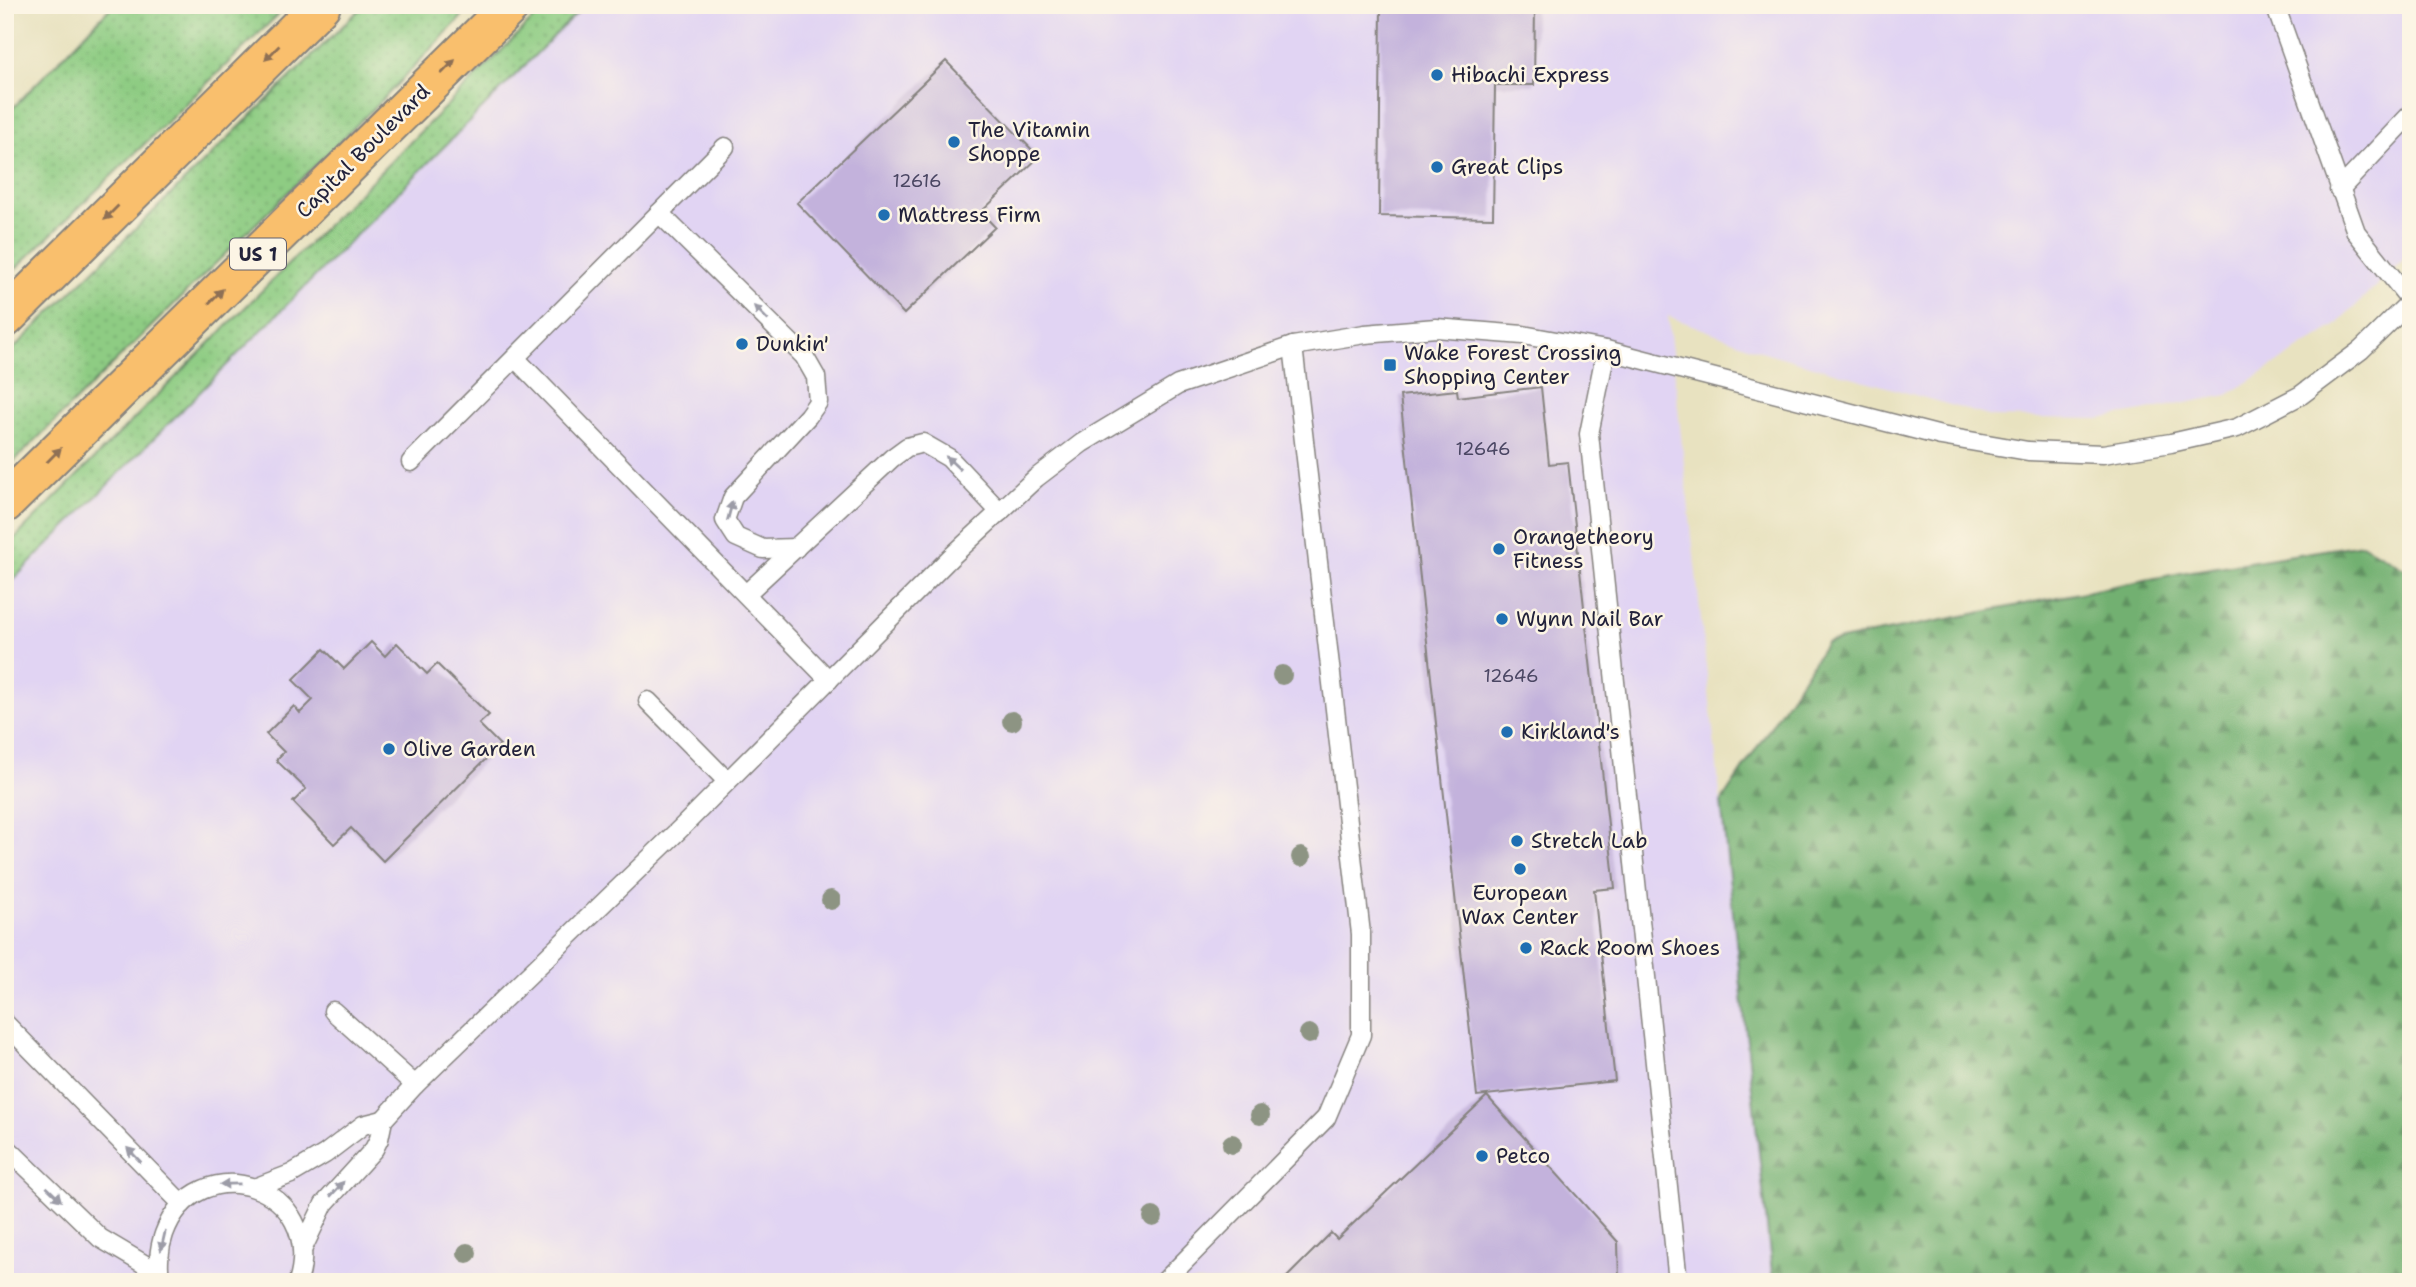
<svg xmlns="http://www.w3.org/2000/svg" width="2416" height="1287" viewBox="0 0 2416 1287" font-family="'Shantell Sans',sans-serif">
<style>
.built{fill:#e1d4f3}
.grass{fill:url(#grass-dots);stroke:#58775f;stroke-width:2}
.forest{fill:url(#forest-firs);stroke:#4a6956;stroke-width:2}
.building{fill:#c3b2dc}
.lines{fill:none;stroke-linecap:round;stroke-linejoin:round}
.service-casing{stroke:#85827e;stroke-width:21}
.trunk-casing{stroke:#85827e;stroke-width:42}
.service{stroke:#fff;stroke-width:18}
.trunk{stroke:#f9bf6d;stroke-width:38}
.tree{fill:#8d9483}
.oneway{fill:#8e7054}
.oneway2{fill:#9c9ca7}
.poi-dot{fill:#1f6fb2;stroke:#fcf5e5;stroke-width:2.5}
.labels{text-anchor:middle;stroke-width:5;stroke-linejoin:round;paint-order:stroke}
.number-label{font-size:18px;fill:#4a4663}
.shield{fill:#fcf5e5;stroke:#63616e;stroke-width:2}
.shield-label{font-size:19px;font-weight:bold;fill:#22223b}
.poi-label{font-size:21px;fill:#22223b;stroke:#fcf5e5;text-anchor:start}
.street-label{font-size:21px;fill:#22223b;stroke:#fcf5e5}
</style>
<defs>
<pattern id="grass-dots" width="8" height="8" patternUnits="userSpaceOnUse" patternTransform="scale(1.75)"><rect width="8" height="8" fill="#8ecc83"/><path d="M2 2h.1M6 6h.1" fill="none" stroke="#7aaf72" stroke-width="1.8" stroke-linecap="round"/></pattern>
<pattern id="forest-firs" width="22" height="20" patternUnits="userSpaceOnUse" patternTransform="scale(1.75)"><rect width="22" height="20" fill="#72b071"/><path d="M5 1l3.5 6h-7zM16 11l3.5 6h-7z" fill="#5d8f5e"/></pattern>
</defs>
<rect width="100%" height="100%" fill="#fcf5e5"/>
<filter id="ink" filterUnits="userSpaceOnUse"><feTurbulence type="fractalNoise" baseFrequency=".0143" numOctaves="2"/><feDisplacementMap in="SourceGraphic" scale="14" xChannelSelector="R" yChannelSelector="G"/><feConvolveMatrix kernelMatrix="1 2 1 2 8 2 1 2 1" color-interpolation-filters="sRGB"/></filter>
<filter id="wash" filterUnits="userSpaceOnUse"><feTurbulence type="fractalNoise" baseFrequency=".00686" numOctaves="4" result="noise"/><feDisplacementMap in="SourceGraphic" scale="28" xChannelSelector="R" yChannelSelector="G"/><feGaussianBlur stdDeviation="1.57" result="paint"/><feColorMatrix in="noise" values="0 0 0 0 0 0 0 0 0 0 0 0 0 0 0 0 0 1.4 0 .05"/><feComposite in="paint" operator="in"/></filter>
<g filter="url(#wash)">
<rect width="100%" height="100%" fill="#e8e2c0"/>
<polygon class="built" points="585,5 2411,5 2411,252 2335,326 2228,395 2099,419 1992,417 1764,352 1668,316 1773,1282 5,1282 5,588"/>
<g class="grass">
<polygon points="113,5 288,5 5,279 5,116"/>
<polygon points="364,5 473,5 385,97 5,470 5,357"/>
<polygon points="547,5 585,5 5,588 5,548"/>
</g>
<polygon class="forest" points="2362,544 2411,572 2411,1282 1773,1282 1721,802 1826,643 2186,572"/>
<g id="blocks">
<g class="building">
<polygon points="1381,5 1535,5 1534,85 1495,85 1493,218 1379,216"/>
<polygon points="946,61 1039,157 981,212 995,227 904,314 797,203"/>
<polygon points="1541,387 1549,464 1568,462 1615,888 1594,890 1615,1081 1477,1096 1400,396 1457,390 1458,397"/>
<polygon points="371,642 385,656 397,643 427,674 437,664 489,715 479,724 500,745 383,861 351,828 334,844 293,802 306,789 276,760 284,752 266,734 294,706 300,713 313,700 293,680 324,649 344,669"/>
<polygon points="1487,1096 1618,1242 1619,1282 1282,1282 1331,1233 1337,1239"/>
</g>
</g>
</g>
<g filter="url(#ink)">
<use href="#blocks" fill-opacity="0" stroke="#85827e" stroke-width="2"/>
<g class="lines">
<defs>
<g id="service">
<polyline points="2275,5 2356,232 2411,301"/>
<polyline points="2339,190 2411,114"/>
<polyline points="659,213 804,356 816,377 818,402 808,416 733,497 725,520 736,537 763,549 796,548"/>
<polyline points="1606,350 1589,434 1678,1282"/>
<polyline points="515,358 829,680"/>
<polyline points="411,462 725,147"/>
<polyline points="746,594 892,458 907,447 923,443 949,458 1000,512"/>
<polyline points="648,701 727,781"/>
<polyline points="333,1011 415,1085"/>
<polyline points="5,1023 182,1204"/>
<polyline points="5,1146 100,1238 159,1273"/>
<polyline points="257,1187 291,1174 325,1154 363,1125 383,1120"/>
<polyline points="303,1248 324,1204 374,1149 379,1139 383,1120 415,1085 682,827 951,557 1036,478 1082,443 1178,385 1293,346 1365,334 1436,328 1523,335 1606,350 1941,436 2028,451 2103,454 2171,443 2237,428 2301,395 2361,350 2411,301"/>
<path d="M 161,1282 C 157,1268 159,1248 164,1234 C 197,1143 327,1186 298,1282"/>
<polyline points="1164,1282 1326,1118 1361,1035 1361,934 1293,346"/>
</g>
<g id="trunk">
<polyline points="5,318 321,5"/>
<polyline points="5,503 511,5"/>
</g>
</defs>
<use href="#service" class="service-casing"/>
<use href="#trunk" class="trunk-casing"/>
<use href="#service" class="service"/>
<use href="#trunk" class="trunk"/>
</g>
<g class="tree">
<circle cx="1282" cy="675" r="10"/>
<circle cx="1012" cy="721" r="10"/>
<circle cx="1301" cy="857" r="10"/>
<circle cx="831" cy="900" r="10"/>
<circle cx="1309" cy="1034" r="10"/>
<circle cx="1260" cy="1115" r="10"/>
<circle cx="1232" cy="1144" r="10"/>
<circle cx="1153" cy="1217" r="10"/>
<circle cx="467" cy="1253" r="10"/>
</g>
<defs><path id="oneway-solid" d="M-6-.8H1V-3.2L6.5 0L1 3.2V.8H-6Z" transform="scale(1.75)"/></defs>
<g class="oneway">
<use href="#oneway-solid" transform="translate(272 53) rotate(135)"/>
<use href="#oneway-solid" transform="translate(448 67) rotate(-45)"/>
<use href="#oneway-solid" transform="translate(111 213) rotate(135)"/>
<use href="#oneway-solid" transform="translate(216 296) rotate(-45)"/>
<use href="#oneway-solid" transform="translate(54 455) rotate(-45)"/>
</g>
<g class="oneway2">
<use href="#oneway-solid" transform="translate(761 313) rotate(-135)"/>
<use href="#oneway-solid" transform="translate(953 463) rotate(-137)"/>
<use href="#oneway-solid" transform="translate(730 511) rotate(-75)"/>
<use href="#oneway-solid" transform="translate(134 1155) rotate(-134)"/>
<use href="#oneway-solid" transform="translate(230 1184) rotate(179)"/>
<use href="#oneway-solid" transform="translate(337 1189) rotate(-48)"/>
<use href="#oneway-solid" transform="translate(54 1194) rotate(44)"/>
<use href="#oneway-solid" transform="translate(163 1241) rotate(103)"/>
</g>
</g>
<g class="poi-dot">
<circle cx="1437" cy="75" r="7"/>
<circle cx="954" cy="142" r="7"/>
<circle cx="1437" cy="167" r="7"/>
<circle cx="884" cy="215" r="7"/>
<circle cx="742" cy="344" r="7"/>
<rect x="1383" y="358" width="14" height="14" rx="3.5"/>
<circle cx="1499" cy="549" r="7"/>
<circle cx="1502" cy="619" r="7"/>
<circle cx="1507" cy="732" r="7"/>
<circle cx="389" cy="749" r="7"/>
<circle cx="1517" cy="841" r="7"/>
<circle cx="1520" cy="869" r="7"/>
<circle cx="1526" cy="948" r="7"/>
<circle cx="1482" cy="1156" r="7"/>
</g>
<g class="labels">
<g class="number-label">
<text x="917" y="187">12616</text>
<text x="1483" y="455">12646</text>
<text x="1511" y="682">12646</text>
</g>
<rect class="shield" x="230" y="238.5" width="56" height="31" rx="5"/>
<g class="shield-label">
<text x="258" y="261">US 1</text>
</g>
<g class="poi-label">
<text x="1451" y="82">Hibachi Express</text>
<text x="968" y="137">The Vitamin<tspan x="968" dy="24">Shoppe</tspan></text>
<text x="1451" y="174">Great Clips</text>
<text x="898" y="222">Mattress Firm</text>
<text x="756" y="351">Dunkin'</text>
<text x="1404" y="360">Wake Forest Crossing<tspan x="1404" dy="24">Shopping Center</tspan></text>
<text x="1513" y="544">Orangetheory<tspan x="1513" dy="24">Fitness</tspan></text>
<text x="1516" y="626">Wynn Nail Bar</text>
<text x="1521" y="739">Kirkland's</text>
<text x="403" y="756">Olive Garden</text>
<text x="1531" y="848">Stretch Lab</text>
<text x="1520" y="900" text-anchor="middle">European<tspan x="1520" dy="24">Wax Center</tspan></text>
<text x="1540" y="955">Rack Room Shoes</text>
<text x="1496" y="1163">Petco</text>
</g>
<g class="street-label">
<text transform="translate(363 151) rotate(-45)" y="7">Capital Boulevard</text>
</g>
</g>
<rect width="2416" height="1287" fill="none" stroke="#fcf5e5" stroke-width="28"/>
</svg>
